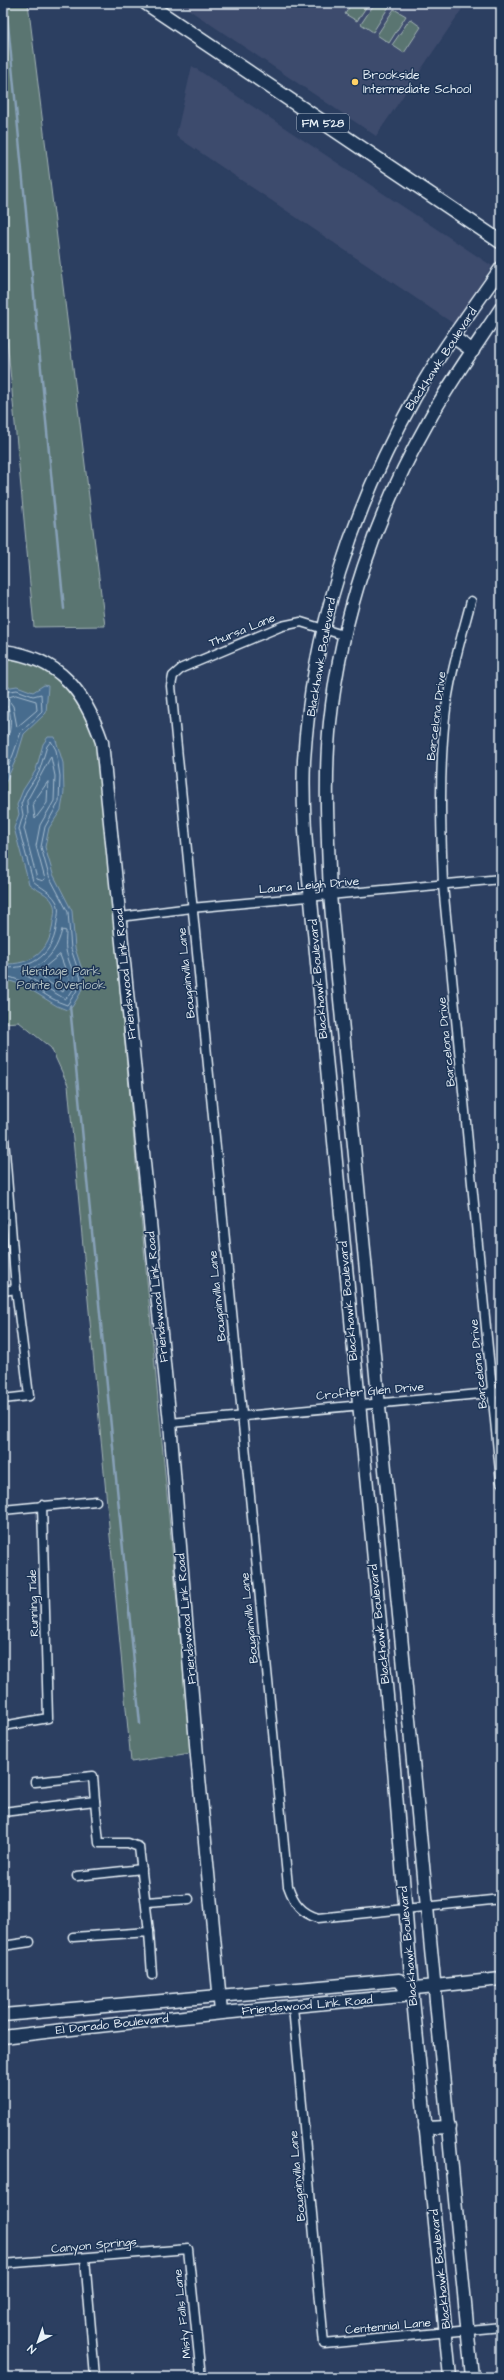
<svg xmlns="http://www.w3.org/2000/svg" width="504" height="2380" viewBox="0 0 504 2380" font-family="'Architects Daughter',sans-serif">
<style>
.built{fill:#3e4b6d}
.green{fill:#5a7471;stroke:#a1b2b4}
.water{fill:#466c8e;stroke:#87a1b8}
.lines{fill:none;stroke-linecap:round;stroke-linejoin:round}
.shore{stroke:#a7bcce;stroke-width:1}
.stream{stroke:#87a1b8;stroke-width:2.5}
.street-casing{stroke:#e8f1f8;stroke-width:11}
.secondary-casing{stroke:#e8f1f8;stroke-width:15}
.primary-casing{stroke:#e8f1f8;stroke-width:16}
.street{stroke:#1d3557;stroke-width:8}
.secondary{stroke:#1d3557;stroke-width:12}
.primary{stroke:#1d3557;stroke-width:13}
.poi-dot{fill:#ffd166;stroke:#1d3557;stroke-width:1.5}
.labels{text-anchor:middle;stroke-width:3;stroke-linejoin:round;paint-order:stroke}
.shield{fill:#1d3557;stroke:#abb9c8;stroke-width:1}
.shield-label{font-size:11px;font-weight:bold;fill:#e8f1f8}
.poi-label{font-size:12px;fill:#e8f1f8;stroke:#1d3557;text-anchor:start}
.street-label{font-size:12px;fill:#e8f1f8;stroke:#1d3557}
.park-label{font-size:12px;fill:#afbfc2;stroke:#1d3557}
</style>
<rect width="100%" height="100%" fill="#2c3f61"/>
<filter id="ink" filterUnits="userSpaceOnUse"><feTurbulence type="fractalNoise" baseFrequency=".025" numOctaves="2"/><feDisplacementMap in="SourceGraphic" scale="8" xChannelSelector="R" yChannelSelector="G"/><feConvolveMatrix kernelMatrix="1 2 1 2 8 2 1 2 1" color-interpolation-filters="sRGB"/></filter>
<g filter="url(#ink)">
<g class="built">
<polygon points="179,3 466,3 376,136"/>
<polygon points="192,66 492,266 454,324 176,136"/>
</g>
<g class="green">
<polygon points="3,3 28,3 105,626 34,627 3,295"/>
<polygon points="352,3 369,3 357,21 345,14"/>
<polygon points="375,3 387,3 390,5 373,32 361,24"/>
<polygon points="394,9 406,16 389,43 377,35"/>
<polygon points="410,19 421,27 404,53 392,45"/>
<path d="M 3,657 C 34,661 68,679 84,708 C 90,718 93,731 97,743 L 191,1753 L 131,1762 L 68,1085 L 51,1048 L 19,1022 L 3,1023 Z"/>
</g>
<g class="water">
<polygon points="44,685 48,686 46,713 24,734 17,757 3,788 3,739 6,731 3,690 5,688 17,686 33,692"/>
<path d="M 48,737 L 55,737 L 63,763 L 64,792 L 61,810 L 49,828 L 45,847 L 53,874 L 72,911 L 75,948 L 85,979 L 80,994 L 72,1007 L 67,1010 L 57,1006 L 23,985 L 3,979 L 3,964 C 33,965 50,951 53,922 C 54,916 56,909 53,903 C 48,893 37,891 29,884 L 14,828 L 19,814 L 17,805 L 23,790 L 36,770 L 43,744 Z"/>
</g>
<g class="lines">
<g class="shore">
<polyline points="3,692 17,690 33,696 41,694 42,712 21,732 13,755 3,778"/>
<polygon points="16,695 36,701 37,710 17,727 13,706 7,698"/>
<path d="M 3,705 L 7,706 C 12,713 11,729 8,737 L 3,738"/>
<polygon points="51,757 55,776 54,801 40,825 36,846 45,879 43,881 37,879 24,828 28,815 27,801"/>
<polygon points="48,782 47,803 35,819 33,803"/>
<path d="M 62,930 L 66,931 C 66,937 65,944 66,950 C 69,968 84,984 65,999 L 22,973 C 25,970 31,969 35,967 C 51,959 58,946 62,930 Z"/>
<polygon points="60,955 69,979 63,992 37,974"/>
<path d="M 3,968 C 35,969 54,953 57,922 C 58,915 60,907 56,901 C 50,891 41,888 33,881 L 19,829 L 23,815 L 21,804 L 26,792 L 39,772 L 47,746 L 51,741 L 56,750 L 60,776 L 59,802 L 45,827 L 41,847 L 49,876 L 68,912 L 71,949 L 81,979 L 76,992 L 67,1005 C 44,998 29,979 3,976"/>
</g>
<g class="stream">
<polyline points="6,3 64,609"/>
<polyline points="70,1006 140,1724"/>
</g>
<defs>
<g id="street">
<path d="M 471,601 C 461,639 449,678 445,717 C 439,773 441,829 443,885 L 501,1482"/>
<path d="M 343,635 L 301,622 L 282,626 L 182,668 L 173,676 L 171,686 L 288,1886 C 294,1903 301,1913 318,1918 L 501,1899"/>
<polyline points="120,917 191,908 501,879"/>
<polyline points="3,1126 16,1289 29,1396 3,1399"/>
<polyline points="3,1291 16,1289"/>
<polyline points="170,1423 501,1392"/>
<polyline points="3,1510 96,1501"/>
<polyline points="3,1726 48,1718 42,1505"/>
<polyline points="35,1782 93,1776 95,1801"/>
<polyline points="3,1812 95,1801 99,1843 128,1843 139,1847 149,1932"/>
<polyline points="77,1876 142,1869"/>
<polyline points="146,1902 189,1899"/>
<polyline points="73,1937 149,1932 152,1975"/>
<polyline points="3,1946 30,1942"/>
<polyline points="293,2007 324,2344 501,2327"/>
<polyline points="85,2258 95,2377"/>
<polyline points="3,2264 188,2249 201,2377"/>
</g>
<g id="secondary">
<polyline points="453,337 473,351"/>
<path d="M 3,651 C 60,658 85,692 102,742 L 170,1423 L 197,1756 L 221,2012"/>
<polyline points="3,2015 399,1980 406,1989 412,1989"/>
<path d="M 3,2037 C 136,2021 269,2008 402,1996 L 406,1989 L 501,1979"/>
<polyline points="425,2128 449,2127"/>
<path d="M 450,2377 L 412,1989 L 394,1769 L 310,890 C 306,847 302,803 304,760 C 312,632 353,508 415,397 C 440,352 472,310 501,268"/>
<path d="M 472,2377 L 330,895 C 328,837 324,779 330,722 C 341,617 376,514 428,422 C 449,383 476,346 501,308"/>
</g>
<polyline id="primary" points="146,3 501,242"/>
</defs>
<use href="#street" class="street-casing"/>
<use href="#secondary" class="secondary-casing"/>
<use href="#primary" class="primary-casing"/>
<use href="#street" class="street"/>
<use href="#secondary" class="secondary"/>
<use href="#primary" class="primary"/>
</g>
</g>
<circle class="poi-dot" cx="355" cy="82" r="4"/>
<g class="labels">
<rect class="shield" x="297" y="114" width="52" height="18" rx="3"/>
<g class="shield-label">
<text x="323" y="127">FM 528</text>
</g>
<g class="poi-label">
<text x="363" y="79">Brookside<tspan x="363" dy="14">Intermediate School</tspan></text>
</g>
<g class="street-label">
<text transform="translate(441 359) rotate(-57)" y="4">Blackhawk Boulevard</text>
<text transform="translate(242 630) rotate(-22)" y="4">Thursa Lane</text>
<text transform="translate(321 657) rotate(-80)" y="4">Blackhawk Boulevard</text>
<text transform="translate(436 716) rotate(-83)" y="4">Barcelona Drive</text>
<text transform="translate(309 885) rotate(-5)" y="4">Laura Leigh Drive</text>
<text transform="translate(186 973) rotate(-96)" y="4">Bougainvilla Lane</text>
<text transform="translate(125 974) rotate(-96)" y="4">Friendswood Link Road</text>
<text transform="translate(318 979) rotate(-95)" y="4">Blackhawk Boulevard</text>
<text transform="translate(446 1042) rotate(-96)" y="4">Barcelona Drive</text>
<text transform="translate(217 1296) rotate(-96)" y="4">Bougainvilla Lane</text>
<text transform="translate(157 1297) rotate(-96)" y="4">Friendswood Link Road</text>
<text transform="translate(348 1301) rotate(-95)" y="4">Blackhawk Boulevard</text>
<text transform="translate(478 1364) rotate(-96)" y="4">Barcelona Drive</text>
<text transform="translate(370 1391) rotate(-5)" y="4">Crofter Glen Drive</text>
<text transform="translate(33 1603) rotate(-92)" y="4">Running Tide</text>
<text transform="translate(249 1618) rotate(-96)" y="4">Bougainvilla Lane</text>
<text transform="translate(186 1619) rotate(-95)" y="4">Friendswood Link Road</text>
<text transform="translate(379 1624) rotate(-96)" y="4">Blackhawk Boulevard</text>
<text transform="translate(408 1946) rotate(-95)" y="4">Blackhawk Boulevard</text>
<text transform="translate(307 2005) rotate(-5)" y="4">Friendswood Link Road</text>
<text transform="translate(112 2024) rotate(-6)" y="4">El Dorado Boulevard</text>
<text transform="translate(297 2176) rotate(-95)" y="4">Bougainvilla Lane</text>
<text transform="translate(94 2245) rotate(-5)" y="4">Canyon Springs</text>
<text transform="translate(440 2269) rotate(-96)" y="4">Blackhawk Boulevard</text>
<text transform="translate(182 2314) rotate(-96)" y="4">Misty Falls Lane</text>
<text transform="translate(388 2326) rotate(-5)" y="4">Centennial Lane</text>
</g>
<g class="park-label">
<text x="61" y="975">Heritage Park<tspan x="61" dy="14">Pointe Overlook</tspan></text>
</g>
</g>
<rect width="504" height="2380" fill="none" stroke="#1d3557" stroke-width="16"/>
<rect x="8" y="8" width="488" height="2364" fill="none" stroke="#e8f1f8" stroke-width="1.5" filter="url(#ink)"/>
<g transform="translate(38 2342) rotate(221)" stroke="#1d3557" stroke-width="3" paint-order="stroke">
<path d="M0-3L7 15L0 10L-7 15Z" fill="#e8f1f8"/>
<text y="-6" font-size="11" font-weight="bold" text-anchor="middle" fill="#e8f1f8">N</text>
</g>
</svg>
